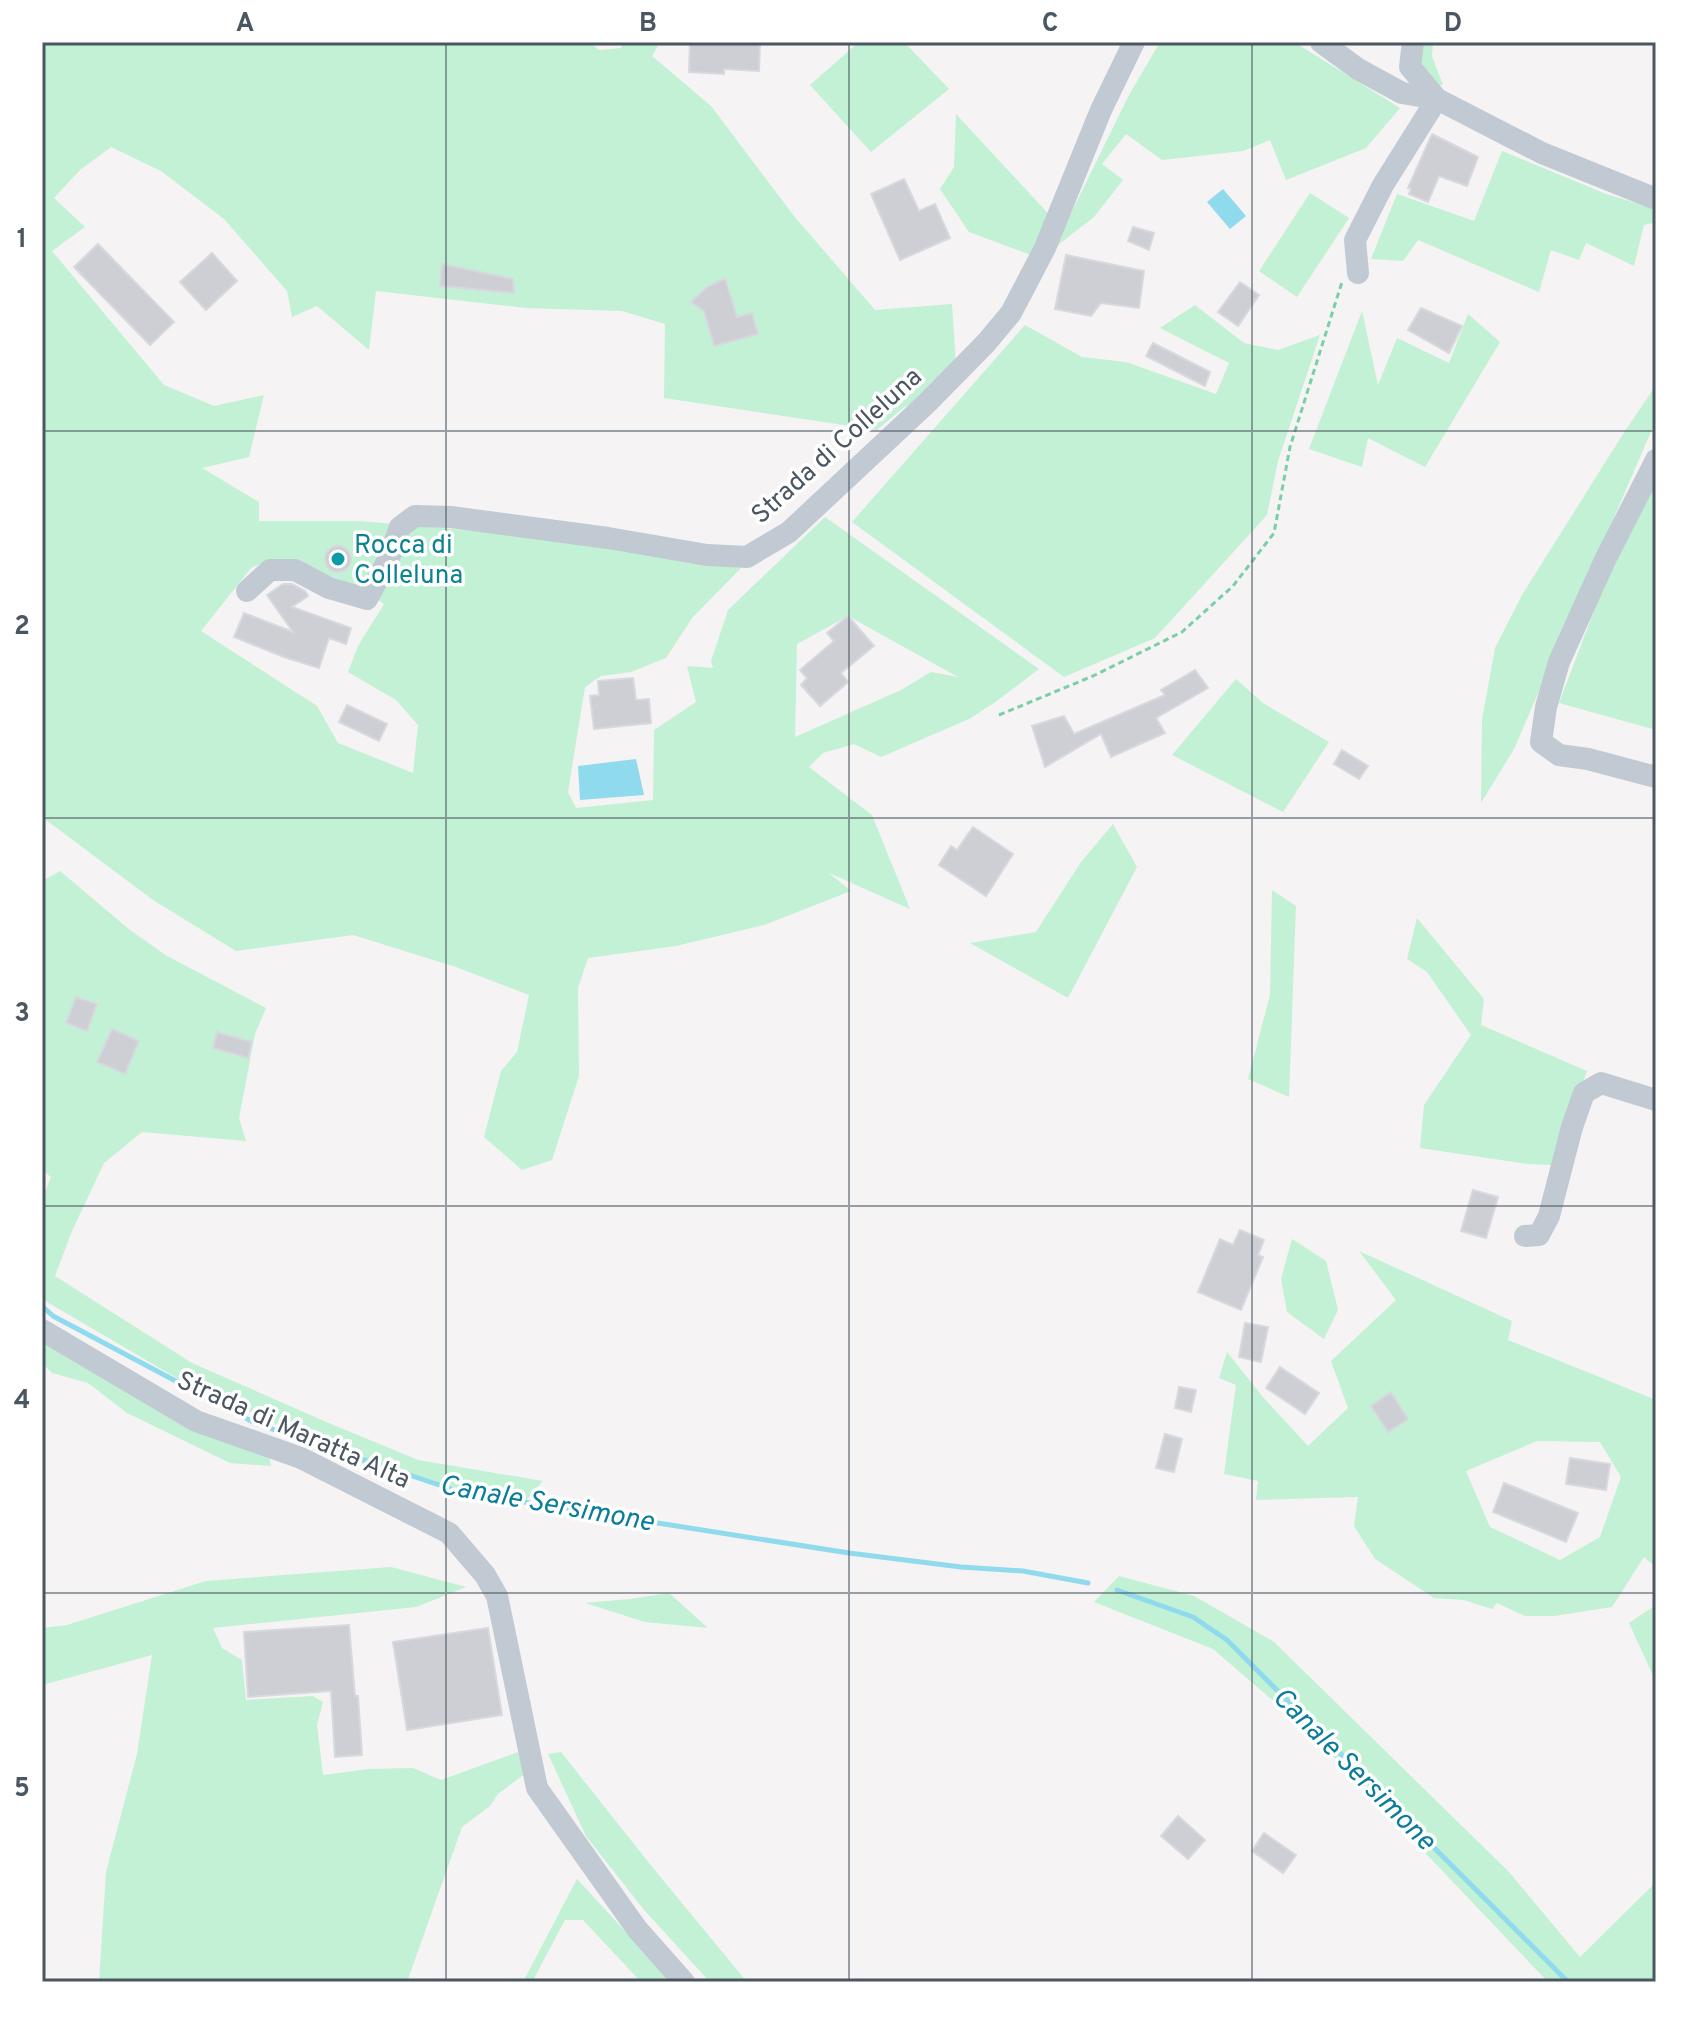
<svg xmlns="http://www.w3.org/2000/svg" width="1698" height="2024" viewBox="0 0 1698 2024" font-family="Overpass,sans-serif">
<style>
.green{fill:#c3f1d5;fill-rule:evenodd}
.water{fill:#90daee}
.lines{fill:none;stroke-linecap:round;stroke-linejoin:round}
.stream{stroke:#90daee;stroke-width:5}
.building{fill:#cdcfd5;stroke:#d7d9de;stroke-width:2}
.path{stroke:#7ad0a6;stroke-width:3;stroke-dasharray:6 4;stroke-linecap:butt}
.minor{stroke:#c1cad2;stroke-width:22}
.grid{fill:none;stroke:#4a5661;stroke-width:2;stroke-opacity:0.55}
.culture-dot{fill:#0f9aa8;stroke:#fff;stroke-width:3}
.labels{text-anchor:middle;stroke-width:7;stroke-linejoin:round;paint-order:stroke}
.street-label{font-size:26px;fill:#4a5661;stroke:#fff}
.culture-label{font-size:26px;fill:#0d838f;stroke:#fff;text-anchor:start}
.water-label{font-size:28px;font-style:italic;fill:#0c7c9b;stroke:#fff}
.neatline{fill:none;stroke:#4a5661;stroke-width:3}
.grid-label{font-size:26px;text-anchor:middle;font-weight:bold;fill:#4a5661}
</style>
<rect width="100%" height="100%" fill="#f5f3f3"/>
<g class="green">
<path d="M 42,42 L 589,42 L 599,50 L 621,48 L 624,42 L 660,42 L 652,56 L 711,106 L 794,216 L 875,310 L 952,304 L 957,380 L 903,408 L 877,430 L 664,398 L 665,324 L 622,311 L 526,308 L 376,291 L 369,350 L 317,306 L 292,317 L 287,291 L 224,219 L 161,171 L 111,147 L 80,170 L 54,198 L 85,227 L 52,251 L 164,385 L 214,406 L 264,395 L 249,457 L 202,468 L 259,502 L 259,521 L 359,521 L 536,536 L 741,568 L 692,618 L 666,658 L 631,672 L 601,676 L 585,687 L 568,792 L 576,808 L 653,800 L 654,730 L 696,702 L 687,666 L 713,668 L 711,661 L 728,610 L 825,517 L 1039,669 L 994,703 L 969,719 L 881,757 L 854,744 L 823,753 L 809,767 L 872,815 L 910,909 L 829,873 L 851,891 L 764,925 L 676,946 L 588,958 L 578,988 L 579,1076 L 552,1160 L 522,1170 L 484,1137 L 501,1071 L 517,1052 L 529,995 L 456,967 L 353,935 L 236,951 L 153,900 L 42,817 ZM 273,559 L 324,574 L 364,589 L 384,604 L 358,646 L 348,672 L 396,700 L 418,725 L 413,773 L 338,743 L 317,706 L 201,631 L 251,568 ZM 848,616 L 958,677 L 931,672 L 901,690 L 795,737 L 797,644 Z"/>
<polygon points="859,42 904,42 949,89 871,152 810,85"/>
<polygon points="1160,42 1294,42 1400,108 1366,148 1286,180 1270,140 1243,151 1162,160 1126,134 1102,164 1123,180 1094,217 1054,248 1128,97"/>
<polygon points="1403,42 1433,42 1432,56 1443,85 1413,88"/>
<polygon points="956,114 1056,222 1031,255 969,232 940,189 954,167"/>
<polygon points="1502,151 1606,194 1656,209 1656,222 1644,225 1634,266 1586,243 1579,260 1551,250 1539,292 1418,240 1403,261 1371,259 1397,194 1474,221"/>
<polygon points="1310,193 1349,218 1297,297 1259,271"/>
<polygon points="1195,305 1244,343 1278,350 1320,335 1278,461 1267,515 1155,638 1064,677 852,522 1025,325 1082,357 1126,362 1216,394 1229,363 1160,328"/>
<polygon points="1362,311 1378,385 1397,338 1449,363 1468,314 1500,342 1425,467 1368,438 1362,467 1309,449"/>
<polygon points="1656,385 1656,420 1514,749 1481,803 1482,720 1495,648 1522,595 1623,434"/>
<polygon points="1656,480 1656,730 1559,703 1610,569"/>
<polygon points="1236,679 1263,703 1329,742 1283,812 1172,755"/>
<polygon points="1113,824 1137,867 1068,998 970,943 1036,932 1081,862"/>
<polygon points="60,871 130,930 167,956 266,1008 255,1034 239,1118 246,1141 142,1132 104,1163 72,1231 55,1276 192,1363 324,1421 418,1460 543,1481 525,1502 378,1471 180,1380 42,1299 42,1199 51,1177 42,1170 42,881"/>
<polygon points="1272,890 1296,906 1289,1097 1248,1079 1270,995"/>
<polygon points="1417,918 1484,999 1481,1025 1587,1071 1553,1165 1528,1164 1420,1148 1424,1105 1471,1035 1427,972 1407,959"/>
<polygon points="1292,1239 1326,1261 1338,1310 1324,1339 1287,1312 1281,1279"/>
<path d="M 1359,1251 L 1512,1321 L 1508,1340 L 1656,1400 L 1656,1558 L 1652,1564 L 1644,1557 L 1612,1607 L 1554,1616 L 1525,1616 L 1497,1603 L 1492,1609 L 1464,1600 L 1434,1598 L 1375,1559 L 1354,1526 L 1358,1497 L 1256,1500 L 1258,1481 L 1224,1474 L 1236,1385 L 1219,1378 L 1227,1352 L 1262,1396 L 1308,1446 L 1348,1408 L 1331,1361 L 1396,1300 ZM 1537,1441 L 1600,1442 L 1621,1477 L 1600,1537 L 1560,1560 L 1490,1527 L 1466,1471 Z"/>
<polygon points="42,1343 269,1457 271,1466 230,1463 127,1413 88,1383 52,1373 42,1363"/>
<polygon points="391,1567 466,1587 416,1607 213,1628 222,1648 242,1660 246,1700 313,1696 323,1702 317,1725 323,1775 369,1769 413,1768 441,1780 518,1752 526,1773 498,1794 490,1806 462,1827 407,1982 99,1982 106,1872 137,1754 152,1655 42,1685 42,1628 67,1625 206,1581"/>
<polygon points="1119,1576 1194,1596 1274,1642 1509,1872 1580,1957 1656,1882 1656,1982 1548,1982 1314,1736 1213,1649 1094,1602"/>
<polygon points="669,1593 708,1628 645,1622 585,1603 630,1599"/>
<polygon points="1656,1605 1656,1682 1629,1623"/>
<polygon points="561,1752 653,1868 747,1982 710,1982 645,1911 586,1836 548,1754"/>
<polygon points="577,1879 672,1982 641,1982 583,1920 565,1920 532,1982 523,1982"/>
</g>
<g class="water">
<polygon points="1223,189 1246,216 1230,229 1207,202"/>
<polygon points="636,759 644,795 580,800 578,766"/>
</g>
<g class="lines">
<g class="stream">
<polyline points="42,1306 53,1316 257,1424 460,1492 849,1553 961,1567 1023,1571 1088,1583"/>
<polyline points="1117,1590 1193,1617 1227,1640 1568,1982"/>
</g>
</g>
<g class="building">
<polygon points="690,42 760,42 759,71 724,69 724,74 689,72"/>
<polygon points="1432,134 1478,157 1467,186 1439,176 1428,202 1409,194 1411,189 1408,188"/>
<polygon points="904,179 919,211 935,204 950,238 900,260 871,194"/>
<polygon points="1133,227 1154,233 1149,250 1128,241"/>
<polygon points="98,244 174,322 150,345 74,267"/>
<polygon points="212,253 237,281 206,310 180,282"/>
<polygon points="1066,255 1144,271 1139,308 1101,303 1091,316 1055,309"/>
<polygon points="442,264 513,279 514,293 440,286"/>
<polygon points="725,278 737,317 752,313 758,334 714,346 704,311 691,302 707,287"/>
<polygon points="1240,282 1259,295 1238,326 1218,312"/>
<polygon points="1421,308 1462,326 1449,353 1408,330"/>
<polygon points="1153,343 1210,372 1205,386 1146,356"/>
<circle cx="338" cy="559" r="13"/>
<polygon points="283,584 292,584 305,591 308,596 292,607 351,628 346,644 329,638 319,668 284,657 234,637 244,613 293,632 267,595"/>
<polygon points="848,616 874,646 841,673 848,682 820,706 801,685 807,678 800,670 834,641 827,633"/>
<polygon points="1195,670 1208,688 1156,718 1165,733 1111,757 1101,734 1045,767 1032,726 1064,716 1074,734 1165,695 1161,690"/>
<polygon points="633,678 636,700 649,699 651,723 594,729 590,696 599,695 598,681"/>
<polygon points="347,705 387,724 379,741 339,722"/>
<polygon points="1342,750 1368,766 1359,779 1334,764"/>
<polygon points="973,827 1013,854 986,896 939,865 951,846 957,850"/>
<polygon points="76,997 97,1004 87,1031 66,1023"/>
<polygon points="112,1029 139,1041 125,1074 97,1062"/>
<polygon points="217,1032 252,1042 248,1058 213,1048"/>
<polygon points="1473,1190 1498,1197 1486,1238 1461,1231"/>
<polygon points="1240,1230 1264,1240 1258,1255 1263,1257 1241,1310 1198,1292 1220,1239 1233,1245"/>
<polygon points="1245,1323 1268,1327 1261,1362 1239,1357"/>
<polygon points="1280,1367 1319,1393 1305,1414 1266,1388"/>
<polygon points="1179,1387 1196,1390 1191,1412 1175,1408"/>
<polygon points="1391,1392 1408,1419 1388,1432 1371,1406"/>
<polygon points="1165,1434 1182,1439 1174,1472 1156,1468"/>
<polygon points="1570,1458 1610,1464 1606,1490 1566,1484"/>
<polygon points="1504,1483 1578,1513 1566,1542 1493,1512"/>
<polygon points="349,1625 355,1696 358,1696 362,1755 335,1757 331,1691 248,1697 244,1632"/>
<polygon points="488,1628 502,1715 407,1730 393,1642"/>
<polygon points="1178,1816 1205,1840 1188,1859 1161,1836"/>
<polygon points="1264,1833 1296,1855 1283,1873 1252,1851"/>
</g>
<g class="lines">
<polyline class="path" points="999,715 1093,676 1182,632 1233,586 1274,533 1290,447 1342,282"/>
<g class="minor">
<polyline points="1321,42 1358,69 1402,93 1437,99 1383,185 1355,240 1358,273"/>
<polyline points="1413,42 1410,67 1437,99 1542,153 1656,199"/>
<polyline points="1656,460 1605,560 1559,662 1546,707 1541,742 1559,755 1588,759 1656,777"/>
<polyline points="247,591 270,570 295,570 329,588 367,599 389,558 400,527 415,516 451,517 608,538 707,555 747,557 789,532 926,404 986,343 1011,313 1045,248 1101,110 1134,42"/>
<polyline points="1525,1236 1539,1235 1549,1216 1572,1127 1584,1093 1601,1083 1656,1100"/>
<polyline points="42,1330 196,1421 301,1458 449,1533 485,1575 497,1596 537,1788 637,1929 684,1982"/>
</g>
</g>
<path class="grid" d="M 446,42 L 446,1982M 849,42 L 849,1982M 1252,42 L 1252,1982M 42,431 L 1656,431M 42,818 L 1656,818M 42,1206 L 1656,1206M 42,1593 L 1656,1593"/>
<circle class="culture-dot" cx="338" cy="559" r="8"/>
<g class="labels">
<g class="street-label">
<text transform="translate(836 445) rotate(-42)" y="9">Strada di Colleluna</text>
<text transform="translate(294 1429) rotate(24)" y="9">Strada di Maratta Alta</text>
</g>
<g class="culture-label">
<text x="354" y="553">Rocca di<tspan x="354" dy="30">Colleluna</tspan></text>
</g>
<g class="water-label">
<text transform="translate(547 1502) rotate(10)" y="10">Canale Sersimone</text>
<text transform="translate(1355 1768) rotate(45)" y="10">Canale Sersimone</text>
</g>
</g>
<rect width="1698" height="2024" fill="none" stroke="#ffffff" stroke-width="88"/>
<rect x="44" y="44" width="1610" height="1936" class="neatline"/>
<g class="grid-label">
<text x="245" y="31">A</text>
<text x="648" y="31">B</text>
<text x="1050" y="31">C</text>
<text x="1453" y="31">D</text>
<text x="22" y="247">1</text>
<text x="22" y="634">2</text>
<text x="22" y="1021">3</text>
<text x="22" y="1408">4</text>
<text x="22" y="1796">5</text>
</g>
</svg>
